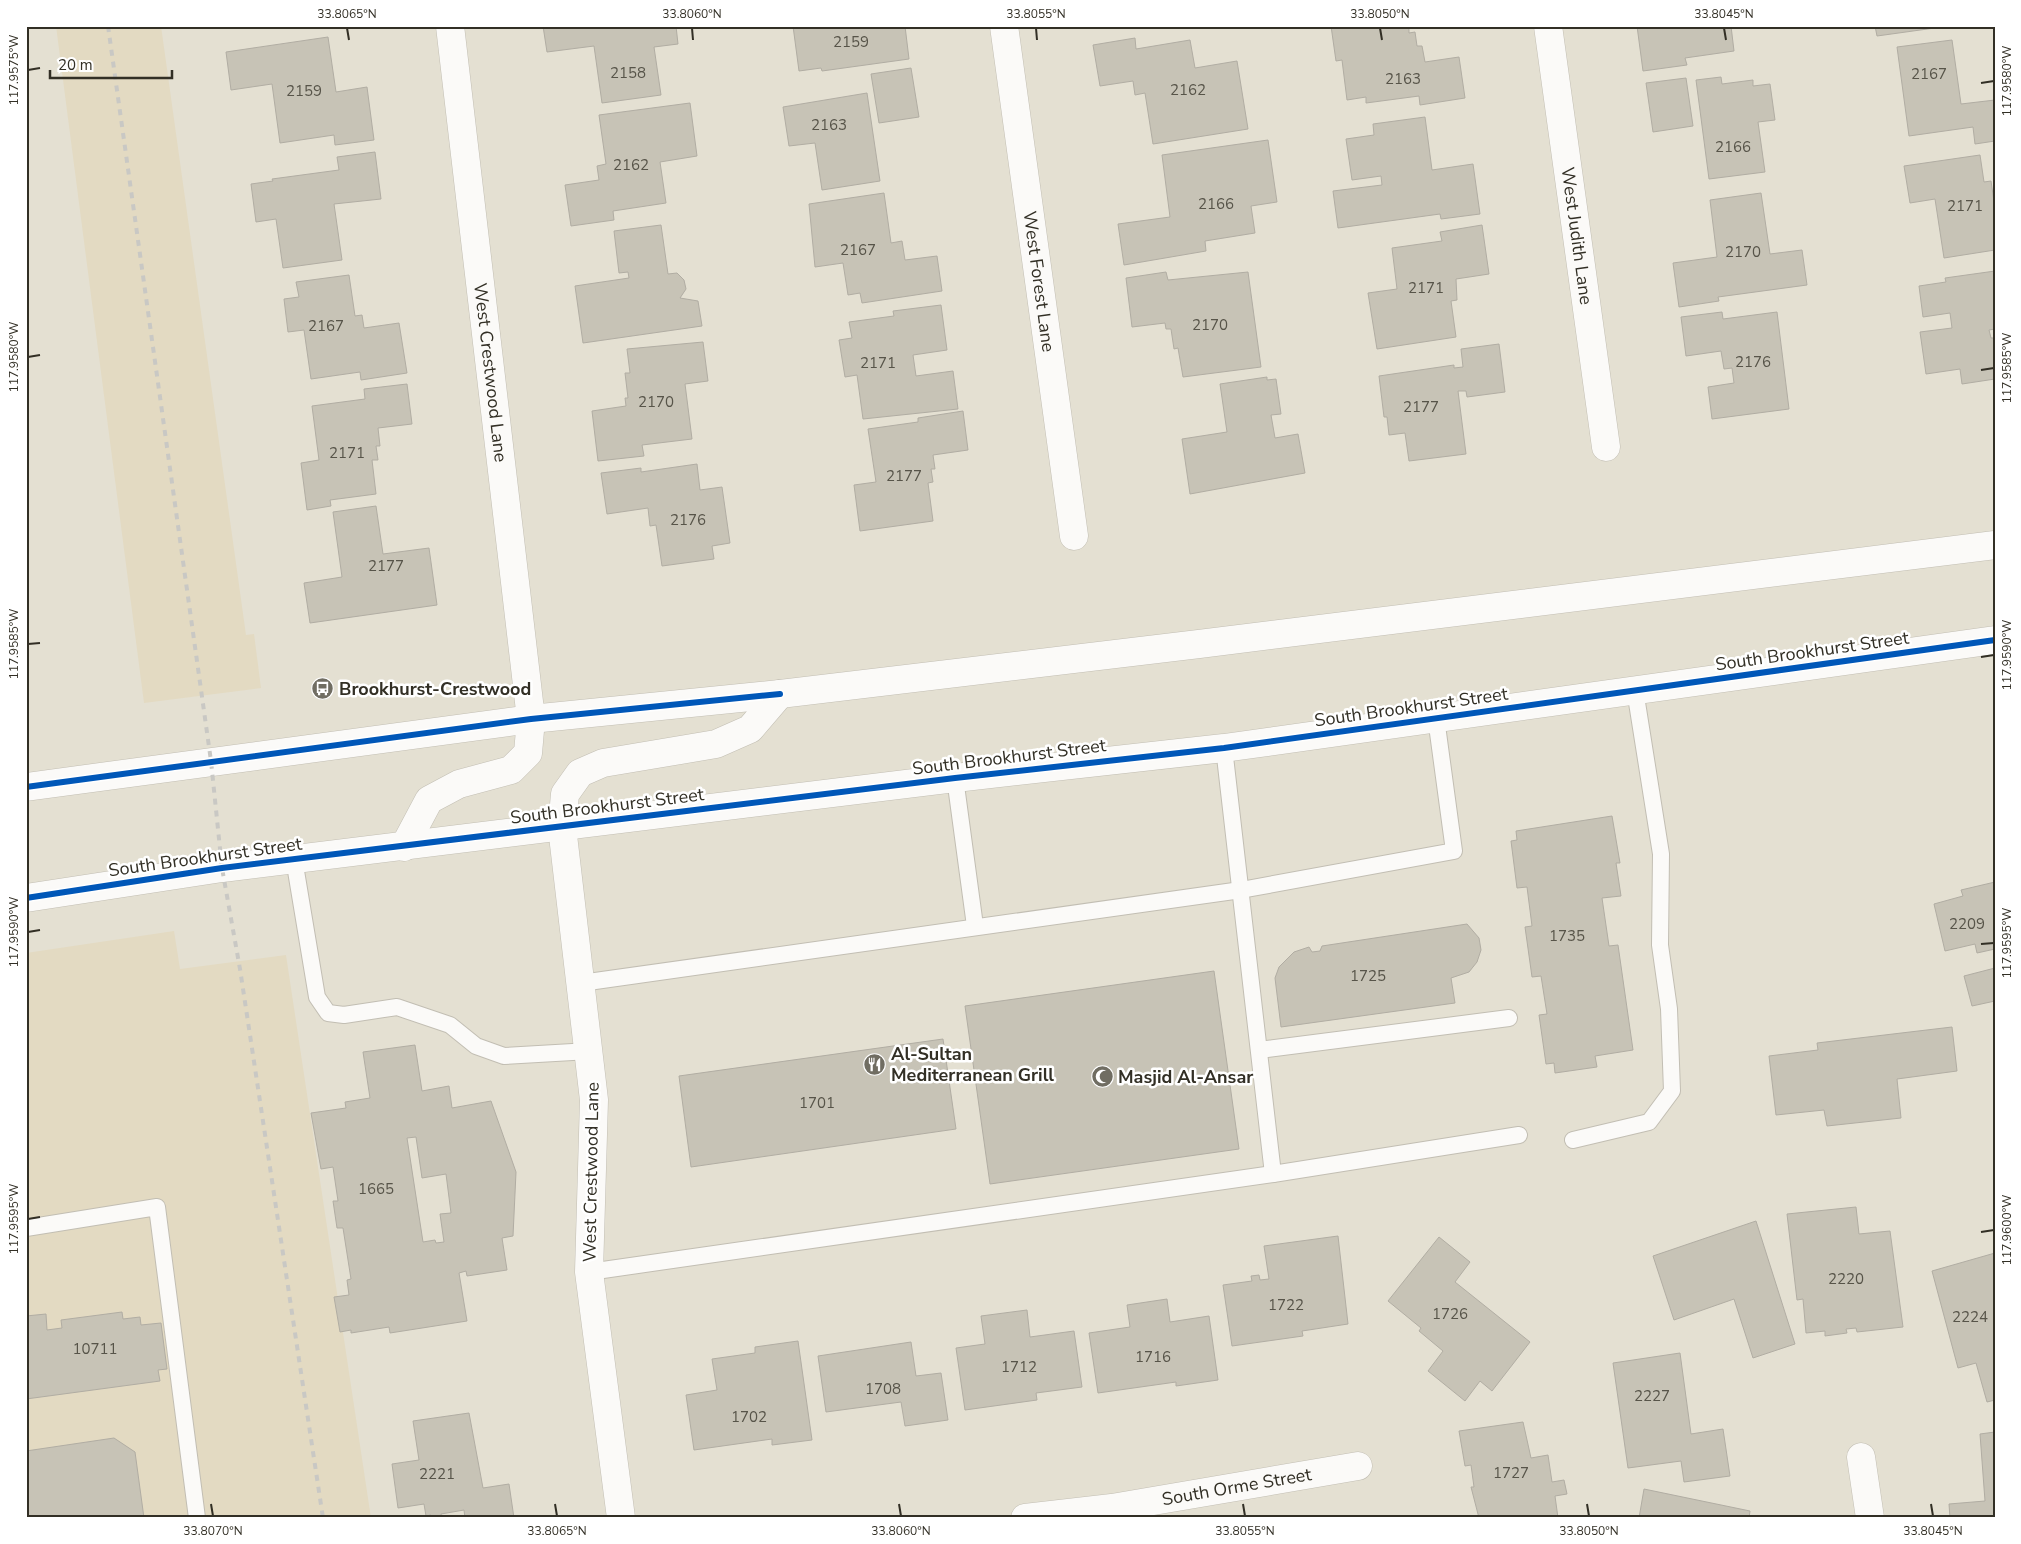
<svg xmlns="http://www.w3.org/2000/svg" width="2021" height="1544" viewBox="0 0 2021 1544" font-family="'Nunito Sans',sans-serif">
<style>
.built{fill:#e3dac2}
.building{fill:#c7c3b6;stroke:#b1ada3;fill-rule:evenodd}
.lines{fill:none;stroke-linecap:round;stroke-linejoin:round}
.service-casing{stroke:#c2beb3;stroke-width:18}
.minor-casing{stroke:#c2beb3;stroke-width:29}
.primary-casing{stroke:#c2beb3;stroke-width:29}
.service{stroke:#fbfaf8;stroke-width:16}
.minor{stroke:#fbfaf8;stroke-width:28}
.primary{stroke:#fbfaf8;stroke-width:28}
.rail{stroke:#c9c8c4;stroke-width:4;stroke-dasharray:6 6;stroke-linecap:butt}
.cycleway-casing{stroke:#fff;stroke-width:9}
.cycleway{stroke:#0057b8;stroke-width:6}
.ticks{fill:none;stroke:#322f25;stroke-width:2}
.labels{text-anchor:middle;stroke-width:5;stroke-linejoin:round;paint-order:stroke}
.number-label{font-size:15px;fill:#575449}
.street-label{font-size:18px;fill:#322f25;stroke:#fff}
.poi-label{font-size:18px;font-weight:bold;fill:#322f25;stroke:#fff;text-anchor:start}
.neatline{fill:none;stroke:#322f25;stroke-width:2}
.ticks-label{font-size:12px;text-anchor:middle;fill:#322f25}
</style>
<rect width="100%" height="100%" fill="#e4e0d2"/>
<g class="built">
<polygon points="56,26 161,26 246,635 254,634 261,688 144,703"/>
<polygon points="174,931 180,969 286,955 371,1518 26,1518 26,953"/>
</g>
<g class="building">
<polygon points="543,26 676,26 678,44 654,47 661,95 602,103 594,46 547,52"/>
<polygon points="793,26 905,26 909,59 822,71 821,68 799,71"/>
<polygon points="1331,26 1409,26 1409,33 1415,32 1417,46 1422,46 1425,62 1459,57 1465,98 1420,105 1419,96 1366,103 1366,97 1347,100 1342,60 1336,61"/>
<polygon points="1637,26 1731,26 1734,51 1685,58 1687,65 1643,71"/>
<polygon points="1875,26 1949,26 1877,36"/>
<polygon points="328,37 336,92 367,87 374,140 335,145 334,135 280,143 272,84 231,90 226,52"/>
<polygon points="1135,38 1136,49 1190,40 1195,68 1237,61 1248,129 1153,144 1145,93 1135,95 1133,81 1100,86 1093,45"/>
<polygon points="1952,40 1961,104 1995,100 1995,141 1975,144 1973,127 1909,136 1897,47"/>
<polygon points="911,68 919,117 879,123 871,74"/>
<polygon points="1721,77 1722,84 1753,80 1753,86 1770,84 1775,120 1758,122 1765,172 1709,179 1696,80"/>
<polygon points="1686,78 1693,126 1653,132 1646,83"/>
<polygon points="867,93 880,181 822,190 815,143 789,146 783,107"/>
<polygon points="690,103 697,156 660,162 666,203 613,211 614,220 571,226 565,185 599,180 597,166 606,164 599,115"/>
<polygon points="1425,117 1432,170 1473,164 1480,214 1441,219 1440,214 1338,228 1333,191 1382,185 1381,176 1352,180 1346,139 1374,135 1373,124"/>
<polygon points="1268,140 1277,202 1251,206 1255,233 1205,241 1206,251 1124,265 1118,224 1170,217 1162,155"/>
<polygon points="375,152 381,199 334,204 342,260 283,268 276,219 256,222 251,184 273,181 272,179 339,170 337,157"/>
<polygon points="1980,155 1984,182 1991,181 1995,208 1995,250 1944,258 1935,199 1910,203 1904,166"/>
<polygon points="884,193 891,243 902,241 905,260 937,256 942,291 862,303 860,293 848,295 843,263 815,267 809,204"/>
<polygon points="1761,193 1770,254 1802,250 1807,285 1718,297 1719,301 1679,307 1673,263 1717,257 1710,200"/>
<polygon points="661,225 668,274 677,273 684,280 686,289 680,298 698,301 702,326 583,343 575,286 629,278 628,272 619,273 614,231"/>
<polygon points="1482,225 1489,274 1456,279 1457,300 1451,301 1456,337 1377,349 1368,293 1397,289 1392,248 1442,241 1440,232"/>
<polygon points="1995,271 1995,329 1989,330 1991,338 1995,338 1995,379 1962,384 1960,369 1926,374 1920,332 1952,328 1950,313 1923,317 1919,286 1946,282 1945,278"/>
<polygon points="1166,272 1168,280 1248,272 1261,367 1183,377 1178,348 1174,349 1171,329 1166,329 1165,323 1132,327 1126,278"/>
<polygon points="349,275 355,316 362,315 364,328 399,323 407,373 361,380 360,372 311,379 304,330 288,332 284,299 299,297 296,282"/>
<polygon points="941,305 947,350 913,355 916,376 953,371 958,409 863,419 857,375 845,377 839,340 852,338 849,322 894,316 893,311"/>
<polygon points="1722,312 1723,319 1777,312 1789,409 1712,419 1708,387 1734,383 1732,368 1724,369 1721,351 1686,356 1681,317"/>
<polygon points="703,342 708,381 685,384 692,439 642,445 644,456 598,461 592,411 626,406 625,398 628,398 625,373 630,373 627,349"/>
<polygon points="1499,344 1505,392 1467,397 1466,391 1458,391 1466,454 1409,461 1405,433 1389,435 1387,417 1384,417 1379,376 1454,365 1454,368 1463,367 1461,349"/>
<polygon points="1267,377 1267,380 1276,379 1281,414 1271,415 1275,438 1298,434 1305,473 1190,494 1182,439 1227,432 1220,384"/>
<polygon points="407,384 412,424 378,428 380,446 376,446 378,460 372,460 376,494 330,500 331,506 307,510 301,463 319,460 312,406 365,399 364,389"/>
<polygon points="963,411 968,450 933,455 935,469 931,469 933,482 928,483 933,521 860,531 854,485 876,482 868,429 918,422 918,418"/>
<polygon points="697,464 700,490 722,487 730,543 712,546 714,559 662,566 656,525 650,526 648,508 607,514 601,473 641,468 641,472"/>
<polygon points="376,506 383,554 429,548 437,605 310,623 304,583 342,577 333,512"/>
<polygon points="1612,816 1620,863 1616,863 1621,896 1602,898 1609,946 1618,945 1633,1050 1595,1056 1597,1067 1555,1073 1554,1063 1546,1064 1539,1015 1547,1014 1541,976 1532,977 1525,927 1532,926 1527,887 1517,888 1511,841 1517,840 1516,831"/>
<polygon points="1995,882 1995,949 1977,953 1975,944 1945,951 1934,904 1963,896 1961,890"/>
<polygon points="1467,924 1479,938 1481,950 1477,962 1469,972 1451,978 1455,1003 1281,1027 1275,978 1279,967 1294,952 1309,947 1312,952 1320,951 1322,946"/>
<polygon points="1995,968 1995,1001 1972,1006 1964,976"/>
<polygon points="1214,971 1239,1149 990,1184 965,1006"/>
<polygon points="1952,1027 1957,1071 1897,1079 1901,1118 1827,1126 1824,1110 1776,1115 1769,1056 1818,1050 1817,1043"/>
<polygon points="943,1039 956,1129 691,1167 679,1076"/>
<path d="M 415,1045 L 422,1091 L 449,1086 L 452,1108 L 491,1101 L 516,1172 L 513,1236 L 502,1238 L 507,1270 L 467,1276 L 466,1271 L 459,1273 L 467,1321 L 390,1333 L 389,1327 L 351,1333 L 351,1330 L 340,1332 L 334,1297 L 349,1295 L 347,1280 L 351,1279 L 343,1228 L 337,1228 L 333,1201 L 338,1201 L 333,1167 L 321,1169 L 311,1113 L 346,1108 L 345,1102 L 370,1098 L 363,1052 ZM 416,1137 L 422,1178 L 446,1174 L 451,1213 L 440,1214 L 444,1242 L 436,1243 L 435,1240 L 423,1242 L 407,1138 Z"/>
<polygon points="1856,1207 1859,1234 1890,1231 1903,1327 1857,1332 1856,1328 1846,1329 1847,1333 1825,1336 1825,1331 1806,1333 1803,1299 1797,1300 1787,1214"/>
<polygon points="1756,1221 1795,1344 1753,1358 1734,1299 1674,1320 1653,1256"/>
<polygon points="1338,1236 1348,1324 1302,1331 1303,1336 1232,1346 1223,1285 1252,1281 1251,1276 1259,1275 1260,1280 1269,1279 1264,1246"/>
<polygon points="1439,1237 1470,1262 1455,1282 1530,1342 1492,1391 1480,1381 1465,1401 1428,1371 1443,1351 1419,1331 1421,1328 1388,1301"/>
<polygon points="1995,1253 1995,1400 1987,1402 1976,1363 1958,1368 1932,1271"/>
<polygon points="1167,1299 1170,1322 1209,1316 1218,1380 1176,1386 1176,1382 1098,1393 1089,1333 1130,1327 1127,1305"/>
<polygon points="1027,1310 1030,1337 1074,1331 1082,1387 1036,1393 1037,1400 965,1410 956,1348 985,1344 981,1316"/>
<polygon points="122,1312 123,1319 140,1317 141,1325 161,1323 167,1369 158,1370 160,1381 26,1399 26,1316 46,1314 47,1330 62,1328 61,1320"/>
<polygon points="798,1341 812,1440 772,1445 772,1439 694,1450 686,1395 717,1390 712,1359 755,1353 755,1347"/>
<polygon points="911,1342 916,1376 941,1373 948,1420 905,1426 901,1402 826,1412 818,1356"/>
<polygon points="1680,1353 1691,1434 1723,1429 1730,1476 1684,1482 1681,1461 1628,1468 1613,1363"/>
<polygon points="469,1413 483,1488 509,1484 514,1518 465,1518 464,1510 441,1514 442,1518 431,1518 431,1515 426,1516 424,1504 398,1508 392,1464 419,1460 413,1421"/>
<polygon points="1523,1422 1531,1458 1548,1455 1552,1482 1564,1480 1567,1494 1555,1496 1558,1518 1479,1518 1471,1487 1474,1487 1471,1465 1465,1466 1459,1431"/>
<polygon points="1995,1432 1995,1518 1950,1518 1949,1504 1985,1501 1980,1434"/>
<polygon points="114,1438 135,1452 144,1518 26,1518 26,1451"/>
<polygon points="1644,1489 1750,1511 1749,1518 1639,1518"/>
</g>
<g class="lines">
<defs>
<g id="service">
<polyline points="1224,748 1273,1174 1519,1135"/>
<polyline points="955,778 975,926"/>
<polyline points="294,859 317,997 328,1013 344,1015 397,1007 450,1025 476,1046 504,1056 590,1051"/>
<polyline points="581,983 1241,890 1454,851 1436,718"/>
<polyline points="1259,1050 1509,1018"/>
<polyline points="1573,1140 1649,1122 1672,1091 1669,1009 1660,945 1661,854 1635,690"/>
<polyline points="26,1228 157,1207 197,1518"/>
<polyline points="589,1272 1273,1174"/>
</g>
<g id="minor">
<path id="s1" d="M 450,26 L 531,719"/>
<path id="s2" d="M 1004,26 L 1074,536"/>
<path id="s3" d="M 1548,26 L 1606,447"/>
<polyline points="562,827 594,1100 589,1272 621,1518"/>
<polyline points="1861,1457 1870,1518"/>
<path id="s4" d="M 1025,1518 L 1112,1508 L 1358,1466"/>
</g>
<g id="primary">
<polyline points="26,787 531,719 780,694 1199,644 1995,545"/>
<polyline points="562,827 565,794 580,773 603,763 716,744 750,729 780,694"/>
<polyline points="404,847 429,800 459,784 511,770 528,753 531,719"/>
<polyline points="26,898 222,868 955,778 1224,748 1995,640"/>
</g>
</defs>
<use href="#service" class="service-casing"/>
<use href="#minor" class="minor-casing"/>
<use href="#primary" class="primary-casing"/>
<use href="#service" class="service"/>
<use href="#minor" class="minor"/>
<use href="#primary" class="primary"/>
<polyline class="rail" points="108,26 211,761 222,868 240,969 323,1518"/>
<defs>
<g id="cycleway">
<polyline points="26,787 531,719 780,694"/>
<polyline points="26,898 222,868 955,778 1224,748 1995,640"/>
</g>
</defs>
<use href="#cycleway" class="cycleway-casing"/>
<use href="#cycleway" class="cycleway"/>
</g>
<path class="ticks" d="M 347,28 L 349,40M 692,28 L 693,40M 1036,28 L 1037,40M 1380,28 L 1382,40M 1724,28 L 1726,40M 28,70 L 40,68M 1981,83 L 1994,81M 28,357 L 40,355M 1981,370 L 1994,368M 28,644 L 40,643M 1981,657 L 1994,655M 28,932 L 40,930M 1981,944 L 1994,943M 28,1219 L 40,1217M 1981,1232 L 1994,1230M 211,1504 L 213,1516M 555,1504 L 557,1516M 899,1504 L 901,1516M 1243,1504 L 1245,1516M 1587,1504 L 1589,1516M 1931,1504 L 1933,1516"/>
<defs>
<symbol id="bus-disc" viewBox="-11 -11 22 22"><circle r="9.5" fill="#706d62" stroke="#fff"/><path d="M-5-6H5V4H4V6H2V4H-2V6H-4V4H-5ZM-3.5-4V0h7V-4ZM-3.5 1.2v1.5H-2V1.2ZM2 1.2v1.5H3.5V1.2Z" fill="#fff"/></symbol>
<symbol id="restaurant-disc" viewBox="-11 -11 22 22"><circle r="9.5" fill="#706d62" stroke="#fff"/><path d="M-5-6h1v4h1v-4h1v4h1v-4h1v5L-1.5 .5V6h-2V.5L-5-1ZM5-6V6H3V1.5H1.5Q1.5-4 5-6Z" fill="#fff"/></symbol>
<symbol id="mosque-disc" viewBox="-11 -11 22 22"><circle r="9.5" fill="#706d62" stroke="#fff"/><path d="M3.5-4.9A6 6 0 1 0 3.5 4.9A5 5 0 1 1 3.5-4.9Z" fill="#fff"/></symbol>
</defs>
<g fill-rule="evenodd">
<use href="#bus-disc" x="310" y="676" width="25" height="25"/>
<use href="#restaurant-disc" x="862" y="1052" width="25" height="25"/>
<use href="#mosque-disc" x="1090" y="1064" width="25" height="25"/>
</g>
<g class="labels">
<g class="number-label">
<text x="851" y="47">2159</text>
<text x="628" y="78">2158</text>
<text x="1929" y="79">2167</text>
<text x="1403" y="84">2163</text>
<text x="1188" y="95">2162</text>
<text x="304" y="96">2159</text>
<text x="829" y="130">2163</text>
<text x="1733" y="152">2166</text>
<text x="631" y="170">2162</text>
<text x="1216" y="209">2166</text>
<text x="1965" y="211">2171</text>
<text x="858" y="255">2167</text>
<text x="1743" y="257">2170</text>
<text x="1426" y="293">2171</text>
<text x="1210" y="330">2170</text>
<text x="326" y="331">2167</text>
<text x="1753" y="367">2176</text>
<text x="878" y="368">2171</text>
<text x="656" y="407">2170</text>
<text x="1421" y="412">2177</text>
<text x="347" y="458">2171</text>
<text x="904" y="481">2177</text>
<text x="688" y="525">2176</text>
<text x="386" y="571">2177</text>
<text x="1967" y="929">2209</text>
<text x="1567" y="941">1735</text>
<text x="1368" y="981">1725</text>
<text x="817" y="1108">1701</text>
<text x="376" y="1194">1665</text>
<text x="1846" y="1284">2220</text>
<text x="1286" y="1310">1722</text>
<text x="1450" y="1319">1726</text>
<text x="1970" y="1322">2224</text>
<text x="95" y="1354">10711</text>
<text x="1153" y="1362">1716</text>
<text x="1019" y="1372">1712</text>
<text x="883" y="1394">1708</text>
<text x="1652" y="1401">2227</text>
<text x="749" y="1422">1702</text>
<text x="1511" y="1478">1727</text>
<text x="437" y="1479">2221</text>
</g>
<g class="street-label">
<text dy="6" stroke="none"><textPath href="#s3" startOffset="212">West Judith Lane</textPath></text>
<text dy="6" stroke="none"><textPath href="#s2" startOffset="258">West Forest Lane</textPath></text>
<text dy="6" stroke="none"><textPath href="#s1" startOffset="349">West Crestwood Lane</textPath></text>
<text transform="translate(1812 651) rotate(-8)" y="6">South Brookhurst Street</text>
<text transform="translate(1411 707) rotate(-8)" y="6">South Brookhurst Street</text>
<text transform="translate(1009 757) rotate(-7)" y="6">South Brookhurst Street</text>
<text transform="translate(607 806) rotate(-7)" y="6">South Brookhurst Street</text>
<text transform="translate(205 857) rotate(-8)" y="6">South Brookhurst Street</text>
<text transform="translate(591 1172) rotate(-89)" y="6">West Crestwood Lane</text>
<text dy="6" stroke="none"><textPath href="#s4" startOffset="214">South Orme Street</textPath></text>
</g>
<g class="poi-label">
<text x="339" y="695">Brookhurst-Crestwood</text>
<text x="891" y="1060">Al-Sultan<tspan x="891" dy="21">Mediterranean Grill</tspan></text>
<text x="1118" y="1083">Masjid Al-Ansar</text>
</g>
</g>
<rect width="2021" height="1544" fill="none" stroke="#ffffff" stroke-width="55"/>
<path d="M50 70v8h122v-8" fill="none" stroke="#322f25" stroke-width="2.5"/>
<text x="58" y="70" font-size="15" fill="#322f25" stroke="#ffffff" stroke-width="4" paint-order="stroke">20 m</text>
<rect x="28" y="28" width="1966" height="1488" class="neatline"/>
<g class="ticks-label">
<text x="347" y="18">33.8065°N</text>
<text x="692" y="18">33.8060°N</text>
<text x="1036" y="18">33.8055°N</text>
<text x="1380" y="18">33.8050°N</text>
<text x="1724" y="18">33.8045°N</text>
<text transform="translate(14 70) rotate(-90)" y="4">117.9575°W</text>
<text transform="translate(2007 81) rotate(-90)" y="4">117.9580°W</text>
<text transform="translate(14 357) rotate(-90)" y="4">117.9580°W</text>
<text transform="translate(2007 368) rotate(-90)" y="4">117.9585°W</text>
<text transform="translate(14 644) rotate(-90)" y="4">117.9585°W</text>
<text transform="translate(2007 655) rotate(-90)" y="4">117.9590°W</text>
<text transform="translate(14 932) rotate(-90)" y="4">117.9590°W</text>
<text transform="translate(2007 943) rotate(-90)" y="4">117.9595°W</text>
<text transform="translate(14 1219) rotate(-90)" y="4">117.9595°W</text>
<text transform="translate(2007 1230) rotate(-90)" y="4">117.9600°W</text>
<text x="213" y="1535">33.8070°N</text>
<text x="557" y="1535">33.8065°N</text>
<text x="901" y="1535">33.8060°N</text>
<text x="1245" y="1535">33.8055°N</text>
<text x="1589" y="1535">33.8050°N</text>
<text x="1933" y="1535">33.8045°N</text>
</g>
</svg>
